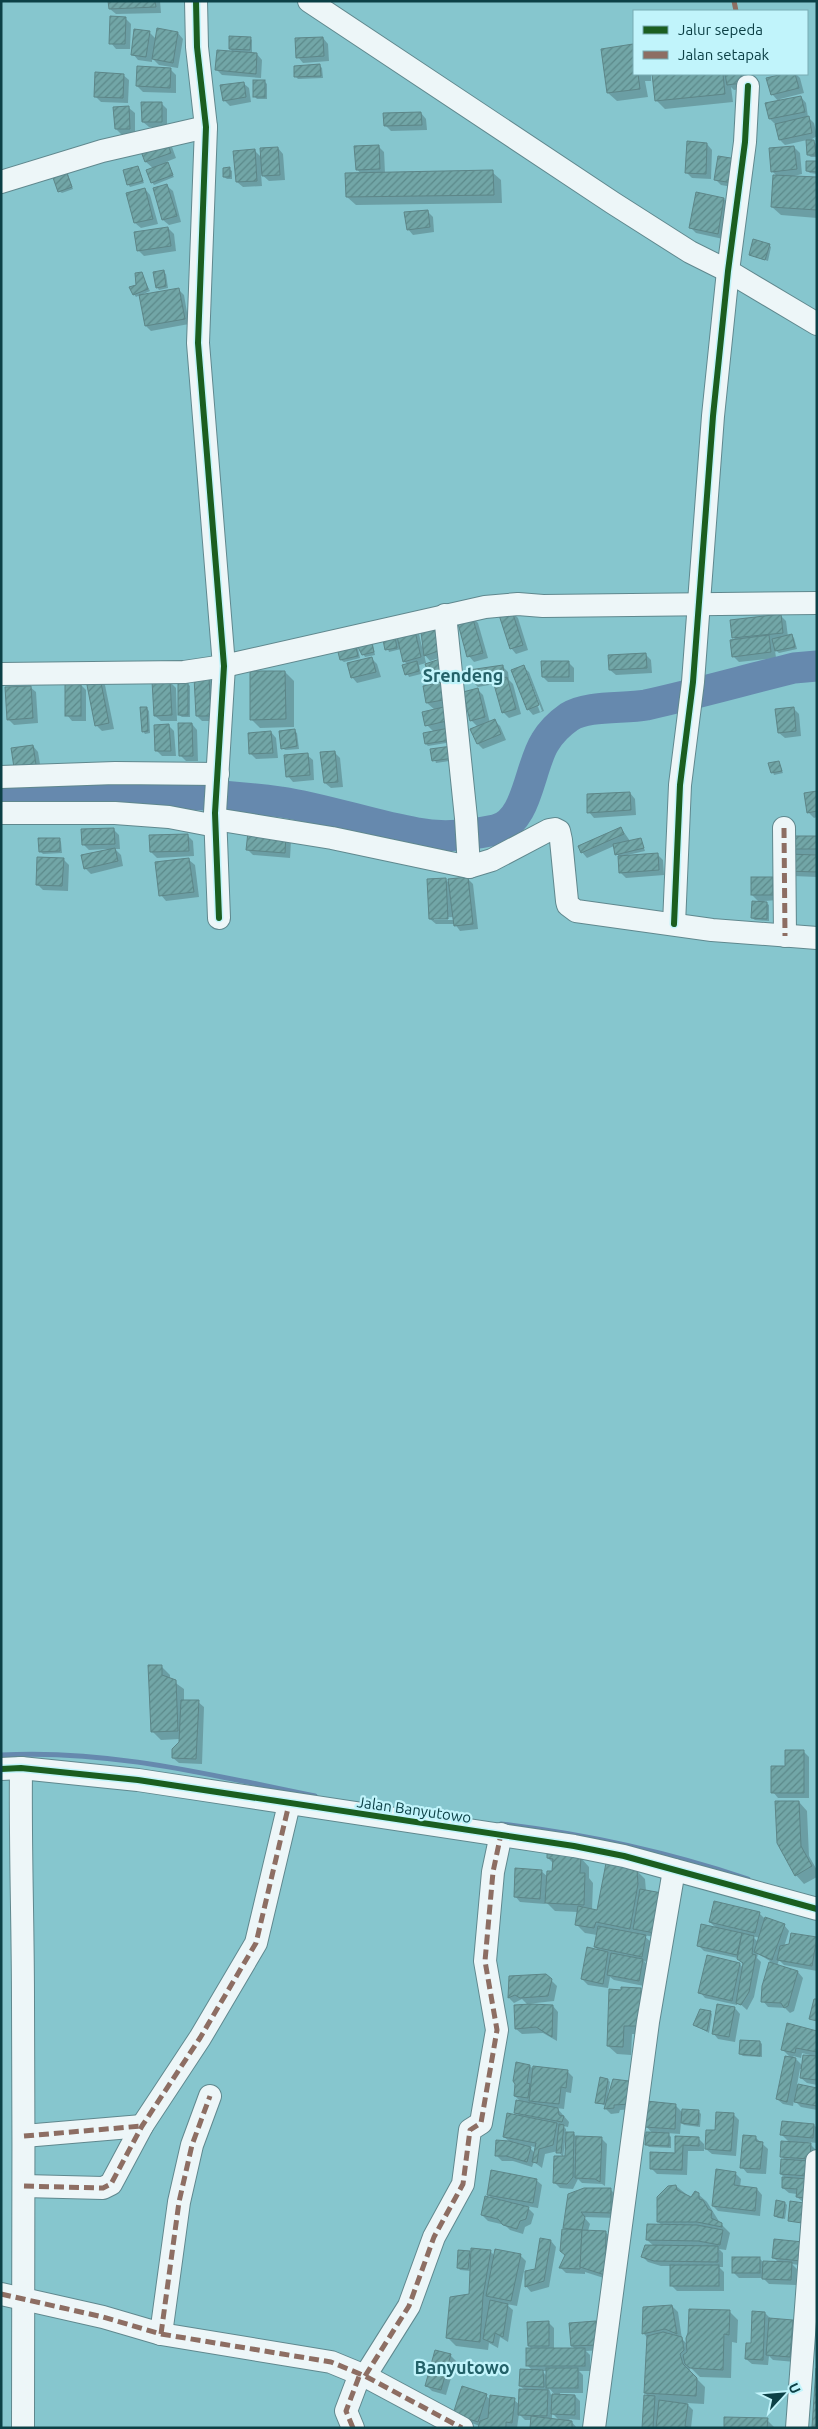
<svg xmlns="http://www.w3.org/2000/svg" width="818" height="2429" viewBox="0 0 818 2429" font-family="Ubuntu,sans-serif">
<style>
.shadow{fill:#0003;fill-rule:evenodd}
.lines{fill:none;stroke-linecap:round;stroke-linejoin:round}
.stream{stroke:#6689ae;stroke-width:5}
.river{stroke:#6689ae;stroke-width:31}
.building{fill:url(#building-hatch);stroke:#5d8688}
.minor-casing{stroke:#60888e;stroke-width:24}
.minor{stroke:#edf6f8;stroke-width:22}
.quiet{stroke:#8d6e63;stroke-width:5;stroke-dasharray:10 5;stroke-linecap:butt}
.cycleway-casing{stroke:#c1f4fb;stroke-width:9}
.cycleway{stroke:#1b5e20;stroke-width:6}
.labels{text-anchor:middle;stroke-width:4.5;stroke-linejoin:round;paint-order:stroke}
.street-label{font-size:15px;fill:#0c4046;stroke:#c1f4fb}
.quarter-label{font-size:18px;font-weight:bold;fill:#236168;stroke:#c1f4fb}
</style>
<defs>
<pattern id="building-hatch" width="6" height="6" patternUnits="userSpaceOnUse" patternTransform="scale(1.25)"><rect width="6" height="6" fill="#72a6a7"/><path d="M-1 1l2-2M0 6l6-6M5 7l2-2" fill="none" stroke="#5c898a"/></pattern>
</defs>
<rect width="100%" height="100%" fill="#86c6ce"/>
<g class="shadow">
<polygon points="110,1 160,1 161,13 116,14 110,9"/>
<polygon points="125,18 131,24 130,49 116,49 111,43"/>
<polygon points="158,30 178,33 183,39 178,68 159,65 152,58 152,62 138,60 133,54 149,32 157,40"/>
<polygon points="250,38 252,40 252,54 257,54 262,60 261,78 222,75 217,70 233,52 230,49"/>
<polygon points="323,38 328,44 329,61 303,63 298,57"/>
<polygon points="633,46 634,74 651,74 651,81 645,81 648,97 617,101 608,93"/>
<polygon points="320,66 322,68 323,78 298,79 296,77"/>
<polygon points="171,70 176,75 176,93 143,92 137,86"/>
<polygon points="653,74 745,74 747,88 734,90 731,87 733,102 665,109 656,100"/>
<polygon points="789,74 796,74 800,78 804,93 780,99 781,101 801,97 806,103 808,117 814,123 817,136 812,139 816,144 817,157 811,157 808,155 807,140 785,145 780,140 776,125 770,119 779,102 772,94 768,78"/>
<polygon points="123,75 129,80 128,103 101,102 95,96"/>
<polygon points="264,81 267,84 267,99 257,99 255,97"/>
<polygon points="243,83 249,88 251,102 230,106 224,100"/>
<polygon points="161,103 167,109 167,127 149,127 143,122"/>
<polygon points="129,108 135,113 135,134 121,134 116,129"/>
<polygon points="421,113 426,119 427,130 391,131 385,125"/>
<polygon points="166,141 172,147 176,158 166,162 174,177 154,185 152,182 154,169 146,162 142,149"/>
<polygon points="707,144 712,150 711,179 692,178 686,172"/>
<polygon points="378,146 384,152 385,173 492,172 501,180 502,203 356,205 347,197 361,174 357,169"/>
<polygon points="794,147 800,153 802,174 790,177 817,179 817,218 781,215 772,207 777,176 772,171"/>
<polygon points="278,148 283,154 285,180 269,181 261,174 262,186 243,187 237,182 254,150 262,158"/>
<polygon points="736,160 738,188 721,185 715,179"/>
<polygon points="817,162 817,174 810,173 807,171"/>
<polygon points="138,167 144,183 130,187 128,184"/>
<polygon points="229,169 232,171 232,179 227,179 224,177"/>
<polygon points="67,171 73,189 62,193 59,191"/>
<polygon points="167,186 173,191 181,222 169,225 163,220 154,189"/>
<polygon points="145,189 150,195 158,224 141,228 135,223 128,194"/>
<polygon points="724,199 729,204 723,239 696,233 691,228"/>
<polygon points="427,211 433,217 434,232 413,235 408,229"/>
<polygon points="168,228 174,234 176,251 144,256 138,250"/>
<polygon points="769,245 771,247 768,261 750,255"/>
<polygon points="163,272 166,274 168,288 159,290 157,287"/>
<polygon points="141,273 150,291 141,295 178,289 184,295 189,324 151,331 146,326 140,295 136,297 134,294"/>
<polygon points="512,612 518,618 528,650 516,654 511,648"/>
<polygon points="781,616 786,621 788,637 792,636 794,638 797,649 779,653 775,650 776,658 739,662 733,656 736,640 733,637"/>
<polygon points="472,617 478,623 488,658 474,662 469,656"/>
<polygon points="414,629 419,634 422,647 434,629 440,634 445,656 430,661 424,654 426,663 419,665 421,674 409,677 404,666 408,665 404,661 401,649 389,652 383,636"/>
<polygon points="372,639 375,655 365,657 357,644 360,658 344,662 341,660 337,645"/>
<polygon points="645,654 651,660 652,673 616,675 610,670"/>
<polygon points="371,658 377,664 381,677 357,683 352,677"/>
<polygon points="446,662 448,670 433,676 430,673"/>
<polygon points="568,662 574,668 574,682 548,682 543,677"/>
<polygon points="502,666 508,672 509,680 513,684 521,714 509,718 503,712 495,684 478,687 472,681"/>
<path d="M 523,667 L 529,672 L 544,711 L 533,715 L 528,709 ZM 525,672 L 527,672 L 542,711 L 540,712 Z"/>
<polygon points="285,672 294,681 294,727 260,728 251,719"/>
<polygon points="209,678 214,683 216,721 202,721 197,716"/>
<polygon points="100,679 105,685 114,729 102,731 96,725"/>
<polygon points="170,682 176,688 177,721 161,721 155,716"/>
<polygon points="187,683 190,686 190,717 182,717 179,715"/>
<polygon points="445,683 452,742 428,746 426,744 434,732 427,725 435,710 427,703"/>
<polygon points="80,684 86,690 86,721 72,721 67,715"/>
<polygon points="30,687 36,692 38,723 14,725 8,719"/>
<polygon points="478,690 483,695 490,723 495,721 500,726 506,740 483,749 478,744 478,727 471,720"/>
<polygon points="146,708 149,711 150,733 145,734 143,731"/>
<polygon points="793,708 799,714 801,736 785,738 779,733"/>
<polygon points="192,724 197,730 198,761 186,761 180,755"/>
<polygon points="169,726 174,731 176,756 162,756 157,751"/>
<polygon points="294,731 297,733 299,749 285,750 283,748"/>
<polygon points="271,732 276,738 278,758 256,759 251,754"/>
<polygon points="33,746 38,752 42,776 22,779"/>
<polygon points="432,750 456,760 436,763"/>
<polygon points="334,752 340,758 343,787 331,788 325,783"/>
<polygon points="307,755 313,760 314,780 293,782 288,776"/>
<polygon points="779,762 783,773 774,775 770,764"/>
<polygon points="817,792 817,817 814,818 808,812"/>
<polygon points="630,793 635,799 636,815 594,818 589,812"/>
<polygon points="621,828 630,841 641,839 645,851 623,856 623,857 657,854 663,860 664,875 626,878 621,873 619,857 614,846 587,858 582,852"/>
<polygon points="113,829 119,835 120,849 115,849 121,855 123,866 91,874 85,868 108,849 89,850 83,844"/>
<polygon points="285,835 291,841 290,858 253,855 248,850"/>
<polygon points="188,836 193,841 194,856 157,858 151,852"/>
<polygon points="817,837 817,877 793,876 789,849"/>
<polygon points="59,839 61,842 62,853 43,854 40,851"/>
<polygon points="63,859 69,865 68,891 43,890 37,884"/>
<polygon points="189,860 195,865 199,897 166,901 161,895"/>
<path d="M 467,878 L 473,884 L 478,929 L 460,931 L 455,924 L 436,924 L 430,919 L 445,879 L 450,884 ZM 454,917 L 454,920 L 434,920 L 434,918 Z"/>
<polygon points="773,878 778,884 778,900 764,901 769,905 769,921 755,920 752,918 760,903 752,895"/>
<polygon points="161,1666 170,1675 170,1679 184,1689 184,1701 198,1702 204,1707 202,1764 179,1763 173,1758 180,1739 161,1740 152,1731"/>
<polygon points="803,1751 809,1757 809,1798 778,1798 773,1792 786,1768"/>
<polygon points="799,1802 807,1811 809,1856 817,1870 817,1877 804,1884 796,1875"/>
<polygon points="548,1858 581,1858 589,1867 589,1878 593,1883 592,1910 598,1911 636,1870 645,1879 646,1891 661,1938 643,1935 651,1942 647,1962 644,1961 648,1966 644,1986 614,1980 610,1977 608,1988 588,1985 582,1979 599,1951 595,1947 597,1935 585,1933 576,1924 578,1912 555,1911 545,1901 545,1904 520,1902 515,1896 541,1871 548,1877 553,1873 554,1864"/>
<path d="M 759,1913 L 766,1920 L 784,1925 L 789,1931 L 784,1947 L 790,1945 L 792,1934 L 817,1939 L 817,1971 L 784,1965 L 779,1960 L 777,1966 L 798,1972 L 803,1978 L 794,2011 L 790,2013 L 785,2008 L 768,2007 L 763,2001 L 763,1986 L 770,1961 L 758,1954 L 757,1958 L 761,1962 L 754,1997 L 747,2010 L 738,2002 L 737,2005 L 705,1998 L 700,1992 L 708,1957 L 740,1964 L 743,1968 L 744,1965 L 738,1958 L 704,1951 L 698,1945 L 717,1929 L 710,1922 ZM 752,1936 L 760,1938 L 759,1943 Z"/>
<polygon points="510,1977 551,1980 557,1986 554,2001 527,2004 522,1999 514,2003 509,1998"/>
<polygon points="641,1990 649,1998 648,2034 632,2034 631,2055 617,2054 608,2046"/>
<polygon points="553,2006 558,2012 557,2041 543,2033 522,2034 516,2029"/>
<polygon points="735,2008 740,2014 735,2042 718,2039 713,2033"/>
<polygon points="710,2012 712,2014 709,2033 695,2025"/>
<path d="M 817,2032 L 817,2085 L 807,2083 L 801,2078 L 802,2069 L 800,2069 L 797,2085 L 817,2089 L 817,2110 L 801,2107 L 794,2100 L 793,2106 L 783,2104 L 777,2099 L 791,2058 L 783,2050 ZM 802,2053 L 810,2055 L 803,2066 L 793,2056 L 801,2058 Z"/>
<polygon points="760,2042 762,2044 762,2057 743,2056 740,2054"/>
<path d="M 530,2066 L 534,2070 L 567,2071 L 573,2077 L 571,2093 L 566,2092 L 564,2109 L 557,2108 L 569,2122 L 568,2127 L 563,2126 L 566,2129 L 566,2133 L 574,2134 L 577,2137 L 601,2138 L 607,2144 L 605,2186 L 602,2184 L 582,2183 L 578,2179 L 573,2189 L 560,2188 L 555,2183 L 563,2157 L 558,2151 L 545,2154 L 542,2168 L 534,2162 L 532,2167 L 513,2161 L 502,2161 L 496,2155 L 510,2142 L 504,2137 L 520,2117 L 515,2112 L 521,2102 L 515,2096 ZM 566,2135 L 568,2135 L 567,2157 L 563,2157 ZM 528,2146 L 536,2147 L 535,2153 Z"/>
<polygon points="608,2080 610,2082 608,2095 635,2109 620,2110 619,2113 611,2114 605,2108 606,2106 597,2102"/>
<polygon points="676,2106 683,2113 699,2112 701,2114 700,2127 684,2125 681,2122 680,2134 667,2133 671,2137 671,2148 649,2147 646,2144 653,2134 646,2126"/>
<polygon points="733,2114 739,2120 736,2156 712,2154 706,2149 716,2132"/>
<polygon points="814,2125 817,2128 817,2143 808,2142 816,2150 803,2202 797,2197 797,2194 789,2193 783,2188 786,2179 781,2174 786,2161 781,2156 790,2143 782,2135"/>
<polygon points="676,2137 698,2138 704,2144 704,2151 688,2151 687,2175 657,2174 651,2168 676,2154"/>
<polygon points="756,2138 768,2149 766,2174 747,2173 742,2167"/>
<polygon points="735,2173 741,2179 740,2187 757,2189 762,2195 760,2216 718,2211 713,2206"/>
<polygon points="536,2180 542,2185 538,2208 526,2206 534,2214 531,2224 525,2227 523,2234 510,2230 505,2225 488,2221 482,2215 493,2200 488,2194"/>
<polygon points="676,2186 691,2198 698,2194 707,2202 720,2223 730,2233 726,2250 719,2249 723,2253 723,2267 719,2267 724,2272 724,2291 677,2291 671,2285 671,2266 661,2266 648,2262 642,2256 654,2246 647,2240 662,2225 658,2222"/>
<polygon points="610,2189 616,2195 616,2218 584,2217 590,2224 588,2231 605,2232 611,2237 610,2280 585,2272 585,2274 566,2273 561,2268 566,2255 568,2231 565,2227 569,2195"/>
<polygon points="785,2203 787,2205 785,2219 778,2218 775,2216"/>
<polygon points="775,2240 806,2266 792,2264 797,2269 796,2285 769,2284 763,2278 739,2278 733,2272 759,2258 763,2262 778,2262 773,2257"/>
<polygon points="551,2241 556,2247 549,2287 531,2292 526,2286"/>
<polygon points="490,2251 495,2256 520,2255 526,2261 517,2306 506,2304 513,2310 508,2342 500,2337 498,2348 489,2343 488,2350 456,2346 447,2337 470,2295 471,2271 460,2270 458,2267 469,2252 472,2255"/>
<polygon points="672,2306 678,2312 682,2339 687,2344 729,2311 738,2320 737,2343 732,2342 731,2378 700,2377 689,2366 691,2373 705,2387 704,2404 686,2403 693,2410 691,2428 643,2428 649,2397 645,2393 648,2338 643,2333"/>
<polygon points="765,2313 771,2319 792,2321 798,2327 795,2362 773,2360 769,2356 768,2365 752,2364 746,2359"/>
<path d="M 596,2322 L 601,2328 L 603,2350 L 586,2351 L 590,2355 L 590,2371 L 579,2371 L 583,2375 L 583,2393 L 560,2393 L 560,2395 L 575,2396 L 580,2401 L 580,2420 L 569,2419 L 577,2428 L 531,2428 L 532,2420 L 525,2420 L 519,2414 L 517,2428 L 479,2428 L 480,2426 L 460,2419 L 486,2396 L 491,2400 L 514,2400 L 520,2405 L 525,2390 L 520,2386 L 533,2371 L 527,2365 L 532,2349 L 529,2346 L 549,2323 L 554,2328 L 554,2349 L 575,2349 L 572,2346 ZM 542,2371 L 548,2371 L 548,2377 ZM 549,2388 L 555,2395 L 551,2395 ZM 552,2413 L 559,2420 L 552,2420 Z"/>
<polygon points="450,2355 456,2361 446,2395 432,2391 426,2385"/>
<polygon points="767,2420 775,2428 725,2428"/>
</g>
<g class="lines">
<g class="stream">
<path d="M 1,1755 C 108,1749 211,1775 315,1796"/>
<path d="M 501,1824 C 586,1834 667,1852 748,1879"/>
</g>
<path class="river" d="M 1,795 C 94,791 188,790 281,802 C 327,809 371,825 417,833 C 442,838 471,835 495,830 C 528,823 529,767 545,742 C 551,732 559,724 569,717 C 587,705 624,709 646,705 C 696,694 745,680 794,668 L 817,666"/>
</g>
<g class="building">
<polygon points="108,1 155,1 156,7 109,9"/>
<polygon points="110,16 126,17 125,44 109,44"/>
<polygon points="157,28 178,32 173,63 152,59"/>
<polygon points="134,29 150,31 146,57 131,55"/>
<polygon points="229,36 251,37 250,50 229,49"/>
<polygon points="323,37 324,56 296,58 295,38"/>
<polygon points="633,44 634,74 638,74 640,89 607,93 601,49"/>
<polygon points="217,50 257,53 256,74 215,70"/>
<polygon points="320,64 321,76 294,77 294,66"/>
<polygon points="137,66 171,68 170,88 136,86"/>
<polygon points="95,72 124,74 123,98 94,97"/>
<polygon points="652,74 723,74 725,94 655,101"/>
<polygon points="725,74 741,74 742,83 727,85"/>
<polygon points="783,74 795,74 799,88 771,95 766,78"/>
<rect x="253" y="80" width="12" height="17"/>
<polygon points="244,82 246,97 223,101 220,85"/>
<polygon points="801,96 805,112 769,119 765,103"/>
<polygon points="141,102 162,102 162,122 142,122"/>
<polygon points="129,106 130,129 115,129 113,107"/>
<polygon points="421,112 422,125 384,126 383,113"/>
<polygon points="809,116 812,133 779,140 775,124"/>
<polygon points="166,140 171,153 145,162 140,149"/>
<polygon points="806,140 814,140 816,155 807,155"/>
<polygon points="687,141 707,143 706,174 685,173"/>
<polygon points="379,145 380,169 356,170 354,146"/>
<polygon points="794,146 797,169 771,172 769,148"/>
<polygon points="278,147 280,175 262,176 260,148"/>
<polygon points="255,149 257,181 236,182 233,151"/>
<polygon points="718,156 737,159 733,183 714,180"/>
<polygon points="806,161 817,161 817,172 806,171"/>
<polygon points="168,162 173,175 151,183 146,170"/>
<polygon points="138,166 143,181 127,185 123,170"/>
<polygon points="230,167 230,177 223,177 223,168"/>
<polygon points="65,168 72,187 58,192 51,172"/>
<polygon points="493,170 494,195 346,197 345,173"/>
<polygon points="773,175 817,177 817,210 771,207"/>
<polygon points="167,184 177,216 162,220 153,188"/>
<polygon points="145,188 153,219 134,223 126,193"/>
<polygon points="696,192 724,198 718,234 689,228"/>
<polygon points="428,210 430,227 407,230 404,212"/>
<polygon points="168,227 171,246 137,251 134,232"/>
<polygon points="753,239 770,244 765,260 749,255"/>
<polygon points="164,270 166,286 156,288 153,272"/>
<polygon points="142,272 148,289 133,295 129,287 136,285 135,273"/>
<polygon points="179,288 185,319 145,326 139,295"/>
<polygon points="512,611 523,645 510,649 499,615"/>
<polygon points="781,614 783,633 732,638 730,620"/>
<polygon points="472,616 483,653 467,657 457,620"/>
<polygon points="414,627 421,657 403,662 396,632"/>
<polygon points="434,628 441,650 424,656 421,632"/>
<polygon points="394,632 397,648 385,650 382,635"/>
<polygon points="792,634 795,647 775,651 772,639"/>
<polygon points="769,635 771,652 732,657 730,640"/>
<polygon points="370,636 374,652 362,655 354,639"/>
<polygon points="354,639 358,656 340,660 336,644"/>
<polygon points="646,653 647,668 609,670 608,655"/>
<polygon points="372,657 376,672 351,678 347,663"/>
<polygon points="443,658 447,667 429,674 425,664"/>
<polygon points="417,661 419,671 405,675 402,665"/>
<polygon points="541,661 569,661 569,677 542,677"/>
<polygon points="503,665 504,677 471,682 469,670"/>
<polygon points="524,665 539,705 527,710 511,670"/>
<polygon points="250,671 285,671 286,719 250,720"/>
<polygon points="194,677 209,677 211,716 196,716"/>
<polygon points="507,677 516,709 502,713 493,681"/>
<polygon points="100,678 109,723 95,726 86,680"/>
<polygon points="152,681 170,681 172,715 154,716"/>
<polygon points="446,681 449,699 426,703 423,686"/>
<rect x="178" y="682" width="10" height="33"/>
<rect x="65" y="683" width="16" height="33"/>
<polygon points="31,686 33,718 7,720 5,687"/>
<polygon points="478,688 485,717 470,721 463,692"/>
<polygon points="448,706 451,720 425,726 422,712"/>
<polygon points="140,707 147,707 148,731 142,732"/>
<polygon points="794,707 796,731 778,733 775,709"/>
<polygon points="495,719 501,734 477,744 470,729"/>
<polygon points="178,723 192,723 193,756 179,756"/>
<polygon points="169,724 171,751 155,751 154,725"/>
<polygon points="449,728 451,740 425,744 423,733"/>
<polygon points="295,729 297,746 281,749 279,731"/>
<polygon points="271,731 273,753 249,754 248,733"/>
<polygon points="33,745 37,771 15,774 11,748"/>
<polygon points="452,746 454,758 432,761 430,749"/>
<polygon points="335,751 338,782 324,783 320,752"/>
<polygon points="308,753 310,775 286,777 284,755"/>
<polygon points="779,761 782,771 771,773 768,763"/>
<polygon points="817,791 817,811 807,813 804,793"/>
<polygon points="630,792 631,810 587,813 587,794"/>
<polygon points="621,827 624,834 581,853 578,846"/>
<polygon points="114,828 115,844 82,845 81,829"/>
<polygon points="248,832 286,834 285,853 246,850"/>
<polygon points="188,834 189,851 150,852 149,835"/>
<rect x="788" y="836" width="29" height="13"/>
<polygon points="38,838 60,838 60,851 39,852"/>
<polygon points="641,838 644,848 615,855 613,844"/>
<polygon points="115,848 118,861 84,869 81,855"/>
<polygon points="658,853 659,870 619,873 618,856"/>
<polygon points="787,854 817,855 817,872 786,871"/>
<polygon points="37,857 64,858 62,886 36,885"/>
<polygon points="189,858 194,892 159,896 155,862"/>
<polygon points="468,877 473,924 454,926 448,879"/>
<rect x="751" y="877" width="22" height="18"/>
<polygon points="446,878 448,919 429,919 427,879"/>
<polygon points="752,901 767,902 767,919 751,918"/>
<polygon points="148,1665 162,1665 162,1675 176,1680 178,1731 151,1732"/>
<polygon points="181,1700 199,1700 196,1759 172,1758 172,1749 179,1742"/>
<polygon points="785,1750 804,1750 804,1793 771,1793 771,1766 785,1766"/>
<polygon points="775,1801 799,1801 801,1846 812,1866 795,1876 777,1843"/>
<polygon points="547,1854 581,1857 580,1873 585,1873 584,1905 545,1903 547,1871 552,1871 553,1859 547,1858"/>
<polygon points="606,1863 637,1869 638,1884 630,1929 596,1922 594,1928 575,1925 578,1906 597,1910"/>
<polygon points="515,1868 542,1870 540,1899 514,1897"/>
<polygon points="640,1889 662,1893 655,1933 633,1929"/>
<polygon points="714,1901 760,1912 755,1933 709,1922"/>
<polygon points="765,1917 785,1924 772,1960 754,1952"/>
<polygon points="701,1924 742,1933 737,1955 697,1946"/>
<polygon points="598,1926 646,1935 642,1957 594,1947"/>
<polygon points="742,1933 754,1936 752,1954 756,1955 749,1992 741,2005 736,2003 743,1963 737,1959"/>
<polygon points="791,1933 817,1937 812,1966 777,1960 780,1946 789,1944"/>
<polygon points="587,1947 608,1952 603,1984 581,1979"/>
<polygon points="611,1953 643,1959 639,1981 607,1975"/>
<polygon points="707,1955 740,1963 732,2001 698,1993"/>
<polygon points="769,1962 798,1971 788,2006 784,2008 781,2003 761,2002 762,1986"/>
<polygon points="546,1974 552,1979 548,1996 520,1998 515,1995 508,1998 509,1976"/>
<polygon points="621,1987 641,1988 640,2026 624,2026 623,2047 607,2046 609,1989 621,1990"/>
<polygon points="814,1999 817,1999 817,2021 809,2019"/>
<polygon points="531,2004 553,2005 552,2037 536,2027 515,2029 514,2005"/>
<polygon points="717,2004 735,2007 729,2037 712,2034"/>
<polygon points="700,2009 711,2011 707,2031 693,2025"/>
<polygon points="787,2023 817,2031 817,2052 796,2048 795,2053 781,2050"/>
<polygon points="740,2040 760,2041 760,2056 739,2054"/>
<polygon points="803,2055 817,2056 817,2080 800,2078"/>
<polygon points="785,2056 796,2058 787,2102 776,2099"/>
<polygon points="516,2062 530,2065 527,2083 530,2084 528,2098 514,2096 515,2084 513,2081"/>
<polygon points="533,2066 568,2070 566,2088 561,2087 559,2104 529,2101"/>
<polygon points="600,2077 608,2079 604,2104 595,2103"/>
<polygon points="613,2079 629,2081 630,2104 614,2105 614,2108 604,2109"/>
<polygon points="798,2084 817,2088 817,2106 794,2102"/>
<polygon points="516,2100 558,2108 559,2115 564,2116 562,2122 514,2113"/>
<polygon points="646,2101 676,2104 675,2129 644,2127"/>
<polygon points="682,2109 699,2110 698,2125 681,2123"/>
<polygon points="716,2112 734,2113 731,2151 705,2149 706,2130 715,2130"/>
<polygon points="507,2113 557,2123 553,2145 539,2149 537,2163 532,2162 536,2143 503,2137"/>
<polygon points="782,2121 814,2124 813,2138 780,2135"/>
<polygon points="559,2124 564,2125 561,2153 556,2153"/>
<polygon points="566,2132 574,2132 573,2177 567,2184 553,2183 554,2156 565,2156"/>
<polygon points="646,2132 669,2133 669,2146 645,2145"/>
<polygon points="743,2135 756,2136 756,2141 763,2142 760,2169 740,2168"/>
<polygon points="576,2136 602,2137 600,2182 595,2179 575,2178"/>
<polygon points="675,2136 699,2137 699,2146 683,2145 682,2170 650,2169 650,2152 675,2153"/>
<polygon points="496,2140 509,2141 531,2147 527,2162 506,2156 495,2156"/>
<polygon points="781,2141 811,2143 810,2159 780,2157"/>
<polygon points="781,2159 809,2161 808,2176 780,2174"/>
<polygon points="716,2169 736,2172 734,2185 757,2188 755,2211 712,2206"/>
<polygon points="491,2170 537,2179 533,2203 487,2195"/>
<polygon points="782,2177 808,2179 806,2198 796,2197 797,2189 782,2188"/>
<polygon points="676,2185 677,2190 691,2197 695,2191 699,2193 699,2199 703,2200 708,2209 712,2211 711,2218 722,2223 722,2227 697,2222 657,2222 657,2197 668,2186"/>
<polygon points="584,2188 611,2188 611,2213 581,2212 585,2217 582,2230 563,2228 568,2194"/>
<polygon points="485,2196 529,2207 526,2219 520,2221 517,2229 503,2225 498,2219 481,2215"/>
<polygon points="776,2200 785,2202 783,2218 774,2216"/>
<polygon points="790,2201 804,2203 802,2223 788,2221"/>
<polygon points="647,2224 697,2225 723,2230 720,2245 698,2241 646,2240"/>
<polygon points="562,2229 582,2230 580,2269 559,2268 565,2255 560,2251"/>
<polygon points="582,2230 606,2231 605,2275 580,2267"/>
<polygon points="540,2238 551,2240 544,2281 525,2287 525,2271 535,2269"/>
<polygon points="774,2239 803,2242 801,2261 772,2258"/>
<polygon points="645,2245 718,2246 718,2262 654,2261 641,2257"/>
<polygon points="471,2248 491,2250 483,2296 480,2342 446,2338 450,2297 469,2294"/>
<polygon points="495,2249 521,2254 511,2301 486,2296"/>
<polygon points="458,2250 470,2251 468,2269 457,2268"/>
<rect x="732" y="2257" width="28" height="16"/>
<polygon points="763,2261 792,2262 791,2280 762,2279"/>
<rect x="670" y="2265" width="49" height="21"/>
<polygon points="490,2300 508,2304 503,2337 495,2333 493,2343 483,2339"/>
<polygon points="672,2305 677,2334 665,2329 642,2334 643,2307"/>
<polygon points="689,2309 730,2310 729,2335 724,2334 723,2370 690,2368 685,2364 683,2355 687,2352 686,2338 688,2333"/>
<polygon points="752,2311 765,2312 763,2360 745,2359 746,2343 751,2343"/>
<polygon points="769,2318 793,2320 790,2357 766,2355"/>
<polygon points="549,2321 549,2346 528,2346 527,2322"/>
<polygon points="596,2321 598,2345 571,2346 569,2323"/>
<polygon points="663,2332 682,2337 684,2350 680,2354 683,2364 697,2378 696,2396 644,2393 647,2336"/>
<rect x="526" y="2348" width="59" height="18"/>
<polygon points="435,2350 451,2354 441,2390 425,2386"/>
<rect x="546" y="2368" width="32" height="20"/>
<polygon points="816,2368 817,2368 817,2427 812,2427"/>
<polygon points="520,2369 543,2370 544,2387 519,2386"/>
<polygon points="462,2386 487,2394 478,2422 453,2414"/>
<polygon points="519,2389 548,2390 547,2416 518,2415"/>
<polygon points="552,2394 575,2395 575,2415 551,2414"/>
<polygon points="490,2395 515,2398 512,2423 506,2422 506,2428 478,2428 480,2421 488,2418"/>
<polygon points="644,2395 655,2396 653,2428 642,2428"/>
<polygon points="659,2400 688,2404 685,2426 690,2428 656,2428"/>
<polygon points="531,2416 572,2421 572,2428 530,2428"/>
<polygon points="724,2417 768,2418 767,2428 724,2428"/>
</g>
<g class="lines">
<defs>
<g id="minor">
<polyline points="196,1 197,47 206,127 198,343 224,666 215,813 219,918"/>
<polyline points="309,1 613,203 690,252 728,271 817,324"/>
<polyline points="1,182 102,151 206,127"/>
<polyline points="445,615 466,818 469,867"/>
<polyline points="1,674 184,672 224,666 485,607 518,604 543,606 817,603"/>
<polyline points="1,777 115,773 218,774"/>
<polyline points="1,813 115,813 169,817 216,826"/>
<polyline points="215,819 332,838 469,867 492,860 549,830 555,829 559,831 561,840 567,901 568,905 576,911 712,930 817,938"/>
<polyline points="784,828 785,936"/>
<polyline points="674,924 680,785 693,682 713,416 728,271 745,142 748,86"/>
<path d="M 21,1768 C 20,1846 23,1923 23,2002 C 24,2144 23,2286 23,2428"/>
<polyline points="1,1769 21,1768 138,1780 574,1846 624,1856 817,1909"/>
<polyline points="24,2136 142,2126"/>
<polyline points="24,2186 103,2188 111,2184 142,2126 200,2038 256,1943 289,1804"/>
<polyline points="1,2294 103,2317 161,2334 331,2362 365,2376 462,2428"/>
<polyline points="161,2334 179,2202 192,2145 210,2096"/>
<polyline points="365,2376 409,2306 434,2237 463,2184 470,2130 481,2123 497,2030 485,1961 493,1872 501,1834"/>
<polyline points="353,2428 346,2411 360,2374"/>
<polyline points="594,2428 648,2022 674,1870"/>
<polyline points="797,2428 817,2161"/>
</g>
</defs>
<use href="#minor" class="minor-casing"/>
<use href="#minor" class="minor"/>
<g class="quiet">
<polyline points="734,1 736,11"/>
<polyline points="784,828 785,936"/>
<polyline points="24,2136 142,2126"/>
<polyline points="24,2186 103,2188 111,2184 142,2126 200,2038 256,1943 289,1804"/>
<polyline points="1,2294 103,2317 161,2334 331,2362 365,2376 462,2428"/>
<polyline points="161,2334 179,2202 192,2145 210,2096"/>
<polyline points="365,2376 409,2306 434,2237 463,2184 470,2130 481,2123 497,2030 485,1961 493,1872 501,1834"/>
<polyline points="353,2428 346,2411 360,2374"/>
</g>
<defs>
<g id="cycleway">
<polyline points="196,1 197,47 206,127 198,343 224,666 215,813 219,918"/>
<polyline points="674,924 680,785 693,682 713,416 728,271 745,142 748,86"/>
<polyline points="1,1769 21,1768 138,1780 574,1846 624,1856 817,1909"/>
</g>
</defs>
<use href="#cycleway" class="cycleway-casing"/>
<use href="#cycleway" class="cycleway"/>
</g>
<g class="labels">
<g class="street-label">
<text transform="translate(414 1810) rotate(8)" y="5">Jalan Banyutowo</text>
</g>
<g class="quarter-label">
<text x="463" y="682">Srendeng</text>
<text x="462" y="2374">Banyutowo</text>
</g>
</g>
<rect width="818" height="2429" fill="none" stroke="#0c4046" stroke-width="5"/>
<rect x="633" y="10" width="175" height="65" fill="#c1f4fb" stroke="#79acb3"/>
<rect x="643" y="26" width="25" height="8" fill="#1b5e20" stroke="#79acb3"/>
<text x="678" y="35" font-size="15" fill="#0c4046">Jalur sepeda</text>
<rect x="643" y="51" width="25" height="8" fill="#8d6e63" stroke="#79acb3"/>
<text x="678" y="60" font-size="15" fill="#0c4046">Jalan setapak</text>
<g transform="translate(783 2394) rotate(64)" stroke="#c1f4fb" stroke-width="4" paint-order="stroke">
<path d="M0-4L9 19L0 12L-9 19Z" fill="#0c4046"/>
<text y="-8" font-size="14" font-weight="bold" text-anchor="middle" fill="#0c4046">U</text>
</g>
</svg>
